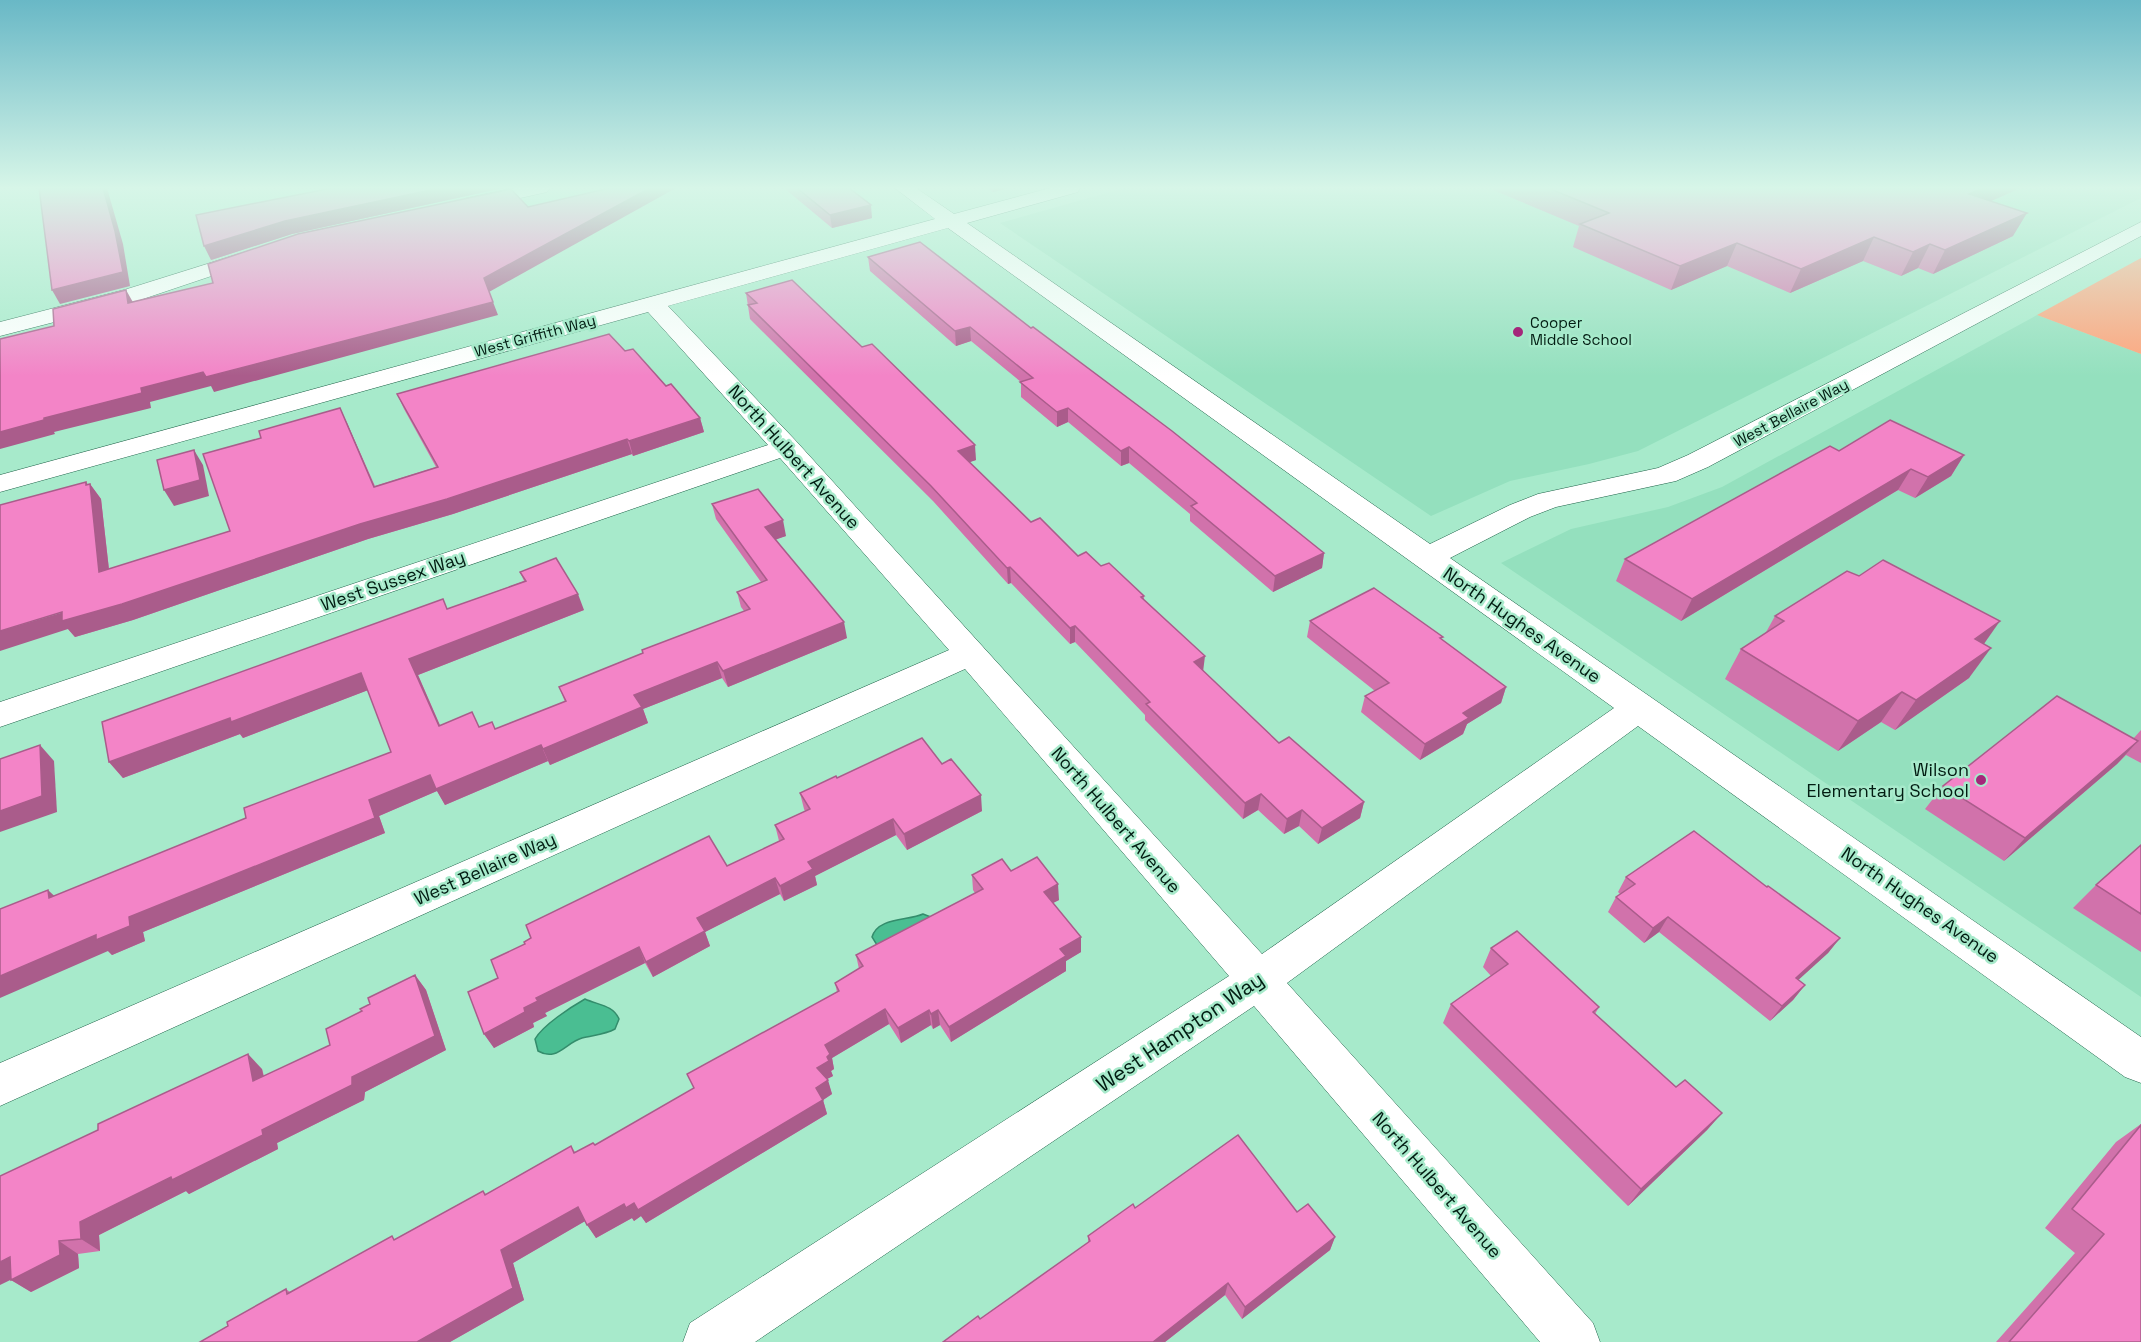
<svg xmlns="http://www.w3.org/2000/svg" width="2141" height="1342" viewBox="0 0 2141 1342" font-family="'Space Grotesk',sans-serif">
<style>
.built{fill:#94e0be}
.green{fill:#fea37a}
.water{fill:#4abe92;stroke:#348d6c;stroke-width:1.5}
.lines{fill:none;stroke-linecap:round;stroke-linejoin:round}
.minor-casing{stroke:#1e6148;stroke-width:1}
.minor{fill:#fff;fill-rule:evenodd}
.wall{fill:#d172ab}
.shaded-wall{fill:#aa5c8b}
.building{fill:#f384c7;stroke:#aa5c8b;stroke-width:1.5}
.poi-dot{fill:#a4277a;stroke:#a7eacb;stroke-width:2}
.labels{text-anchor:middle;stroke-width:5;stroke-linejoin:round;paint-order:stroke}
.far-poi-label{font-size:15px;fill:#021c12;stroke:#a7eacb;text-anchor:start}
.far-street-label{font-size:15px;fill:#021c12;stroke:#a7eacb}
.street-label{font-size:18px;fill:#021c12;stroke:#a7eacb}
.poi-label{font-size:18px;fill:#021c12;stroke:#a7eacb;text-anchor:end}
.near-street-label{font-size:21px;fill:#021c12;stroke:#a7eacb}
</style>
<rect width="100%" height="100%" fill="#a7eacb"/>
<g class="built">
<polygon points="1124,188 2141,188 2141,198 1638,451 1589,464 1510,481 1431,516 1000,223"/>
<polygon points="2037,315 2141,354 2141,997 1501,563 1571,529 1668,507 1722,487"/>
</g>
<polygon class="green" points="2141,258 2141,354 2037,315"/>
<g class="water">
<path d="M 923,914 L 936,919 L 877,945 L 872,937 C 878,917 908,921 923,914 Z"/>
<path d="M 585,999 C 598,1005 613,1005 619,1019 L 615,1029 C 604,1035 593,1035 582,1038 C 565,1043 557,1062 538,1051 L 535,1039 C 543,1025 571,1007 585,999 Z"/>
</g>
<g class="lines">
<defs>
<g id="minor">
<polygon points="514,188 550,188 547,192 471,209 464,207 461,203 464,199"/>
<path d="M 895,188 L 916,188 L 954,214 L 1050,188 L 1080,188 L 1078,192 L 967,223 L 1430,544 L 1510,505 L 1538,494 L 1658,468 L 1688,455 L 2141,222 L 2141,236 L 1708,467 L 1676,481 L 1556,507 L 1530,517 L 1450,558 L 2141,1037 L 2141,1083 L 2125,1077 L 1638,726 L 1287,983 L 1593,1323 L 1600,1342 L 1540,1342 L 1254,1006 L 755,1342 L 683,1342 L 690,1323 L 1229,976 L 965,669 L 0,1106 L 0,1063 L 949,650 L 780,458 L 0,727 L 0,702 L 768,445 L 648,312 L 0,492 L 0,475 L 935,219 ZM 948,228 L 1614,708 L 1262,954 L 796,441 L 668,306 Z"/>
<polygon points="252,250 259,252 263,256 259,260 140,300 0,336 0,322 124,290"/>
</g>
</defs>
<use href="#minor" class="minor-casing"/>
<use href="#minor" class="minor"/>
</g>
<g class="wall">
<polygon points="296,188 503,188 292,234 211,260 324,189"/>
<polygon points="784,188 849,188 872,218 832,228"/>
<polygon points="987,188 1010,188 993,192"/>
<polygon points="1493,188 2017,188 2016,190 1991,201 2013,236 1933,274 1918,268 1901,276 1863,261 1790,293 1727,266 1671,290 1573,247 1579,226 1493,190"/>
<polygon points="868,257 1324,553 1322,568 1273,592 1190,521 1190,514 1129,463 1121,466 1068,422 1057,427 1021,397 1021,382 971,341 956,346 870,271"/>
<polygon points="746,293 976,460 969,462 1031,522 1078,556 1101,566 1144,596 1144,600 1203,671 1279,743 1364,802 1360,818 1318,844 1299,826 1284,834 1258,810 1243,819 1145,720 1145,715 1075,642 1070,644 1011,583 1008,584 933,501 750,319"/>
<polygon points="625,351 666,386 700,418 704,432 633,456 632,454 453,514 368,539 133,620 75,637 68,629 86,482 88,485 90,484 101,499 109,569 230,531 347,423 375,486 436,467 404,409 397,394"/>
<polygon points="1839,451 1964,455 1951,476 1915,498 1898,490 1681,621 1616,581 1625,559"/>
<polygon points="712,504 786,536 776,539 847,638 728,687 722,678 643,709 648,723 550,765 548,761 445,805 437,791 379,816 385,833 143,932 145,941 112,955 48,890 54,896 246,818 391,752 368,690 243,738 240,734 123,778 109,762 448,609 524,581 520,572 584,610 418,675 440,725 480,726 495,729 565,702 559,687 643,653 642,650 744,611 741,607 737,592 761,582 716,519"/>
<polygon points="1775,616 1984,644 1969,678 1895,730 1881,722 1838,751 1725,679 1741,649 1765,634"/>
<polygon points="1310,621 1442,640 1506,687 1501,703 1467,724 1463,734 1420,760 1361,712 1365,696 1375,691 1307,637"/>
<polygon points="2141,730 2141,763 2126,755 2117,764 2004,861 1925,809 1943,786 2133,739"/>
<polygon points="942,764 982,811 907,850 896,835 815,876 817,885 784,901 780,894 705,932 710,946 653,977 645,963 545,1013 547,1016 533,1023 534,1027 494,1048 484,1034 498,978 525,944 727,866 779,841 775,825 805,811 804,809 800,793 837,778"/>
<polygon points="2141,845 2141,952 2073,908 2096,885"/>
<polygon points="1011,871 1059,900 1053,903 1081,952 1066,961 1066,971 951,1042 940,1025 933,1029 931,1025 901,1043 889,1024 832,1058 834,1069 831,1071 833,1076 827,1079 832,1094 823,1100 827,1114 646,1223 641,1216 634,1221 632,1218 596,1238 585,1221 513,1263 524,1300 450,1342 200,1342 228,1326 286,1289 290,1292 395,1239 483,1191 486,1194 571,1146 575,1152 595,1145 694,1089 837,992 835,983 859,969 856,955 975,893 973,890 972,875"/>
<polygon points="1626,877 1767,887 1840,938 1828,953 1798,980 1805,985 1793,1000 1770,1021 1659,932 1644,943 1608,912 1616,897 1620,894 1618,892"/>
<polygon points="1491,948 1599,1007 1595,1014 1676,1087 1722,1113 1707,1130 1628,1206 1443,1023 1451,1004 1491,976 1483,967"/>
<polygon points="415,975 426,990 446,1050 365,1092 364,1100 277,1143 278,1149 189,1194 186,1191 99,1235 100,1251 78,1254 79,1268 31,1292 11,1280 262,1069 264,1076 330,1045 370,1004"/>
<polygon points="2141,1124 2141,1342 1996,1342 2075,1253 2045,1228 2116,1142"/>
<polygon points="1135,1208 1297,1212 1335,1237 1330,1250 1242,1319 1225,1295 1165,1342 943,1342 980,1319 1088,1243 1088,1236"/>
</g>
<g class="shaded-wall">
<polygon points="103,188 107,188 123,244 130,286 60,304 52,290"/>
<polygon points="440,188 503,188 292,234 211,260 204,246 285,221"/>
<polygon points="650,188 676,188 489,292 484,278"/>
<polygon points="993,188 1010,188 993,192"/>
<polygon points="1982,188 2017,188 2016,190 1957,216 1969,194"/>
<polygon points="871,205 872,218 832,228 830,215"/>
<polygon points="2027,213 2013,236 1933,274 1945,250"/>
<polygon points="1874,237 1863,261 1790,293 1801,269"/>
<polygon points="1737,243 1727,266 1671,290 1680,266"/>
<polygon points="1930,244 1918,268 1901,276 1913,252"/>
<polygon points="126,290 134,304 128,303"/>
<polygon points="493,302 498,315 214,392 211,386 150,402 151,408 54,432 55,434 0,449 0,432 141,388 203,372"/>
<polygon points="970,327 971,341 956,346 955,331"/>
<polygon points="340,408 347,423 381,502 374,487"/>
<polygon points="1068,408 1068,422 1057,427 1057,412"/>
<polygon points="700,418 704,432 633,456 629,441"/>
<polygon points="627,439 632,454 453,514 368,539 133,620 75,637 68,629 0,651 0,631 360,524"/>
<polygon points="975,445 976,460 959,466 958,451"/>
<polygon points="1129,447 1129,463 1121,466 1121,451"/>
<polygon points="194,450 203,465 209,496 174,506 164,490"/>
<polygon points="1964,455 1951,476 1915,498 1928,477"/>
<polygon points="1911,469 1898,490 1681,621 1692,599"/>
<polygon points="86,482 90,488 90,484 101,499 111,588 99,572"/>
<polygon points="783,520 786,536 769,542 765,527"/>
<polygon points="1324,553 1322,568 1273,592 1275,576"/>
<polygon points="1010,567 1011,583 1008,584 1007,568"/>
<polygon points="578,594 584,610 418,675 447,742 439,726 409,659"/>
<polygon points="2000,621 1979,651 1975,639"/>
<polygon points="844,622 847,638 728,687 723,671"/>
<polygon points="1075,626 1075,642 1070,644 1070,628"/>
<polygon points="1991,648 1969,678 1895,730 1916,700"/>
<polygon points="1205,656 1203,672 1194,662"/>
<polygon points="717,662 722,678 643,709 648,723 550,765 543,749 634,695"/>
<polygon points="361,673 371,689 243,738 240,734 123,778 109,762 230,718"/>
<polygon points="1506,687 1501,703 1467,724 1463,734 1420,760 1425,744 1463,713"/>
<polygon points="1902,692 1881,722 1838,751 1858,721"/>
<polygon points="2138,741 2117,764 2004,861 2025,838"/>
<polygon points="40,745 54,761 57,812 0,832 0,811"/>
<polygon points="541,745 548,761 445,805 437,791 379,816 385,833 143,932 145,941 112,955 108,951 0,998 0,976 129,917 369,800 430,775"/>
<polygon points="1261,794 1258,810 1243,819 1245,803"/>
<polygon points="981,795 982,811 907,850 904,834"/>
<polygon points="1364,802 1360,818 1318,844 1322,828"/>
<polygon points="1302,810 1299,826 1284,834 1287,819"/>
<polygon points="893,819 896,835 815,876 817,885 784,901 780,886 808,862"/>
<polygon points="775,878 780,894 705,932 710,946 653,977 646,962 697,918"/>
<polygon points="1058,884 1059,900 1045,907 1044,892"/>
<polygon points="48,890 64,905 49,898"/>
<polygon points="1668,917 1659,932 1644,943 1653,928"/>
<polygon points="1081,937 1081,952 1066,961 1066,971 951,1042 949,1027 1060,949"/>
<polygon points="1840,938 1828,953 1784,993 1796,978"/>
<polygon points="639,947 645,963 545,1013 547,1016 533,1023 534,1027 494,1048 484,1034 524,1008 536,998"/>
<polygon points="415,975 426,990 446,1050 365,1092 364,1100 277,1143 278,1149 189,1194 186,1191 99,1235 100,1251 81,1239 80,1222 262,1130 352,1077"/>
<polygon points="1805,985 1793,1000 1770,1021 1782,1006"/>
<polygon points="885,1009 889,1024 832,1058 834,1069 831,1071 833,1076 821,1082 817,1068 825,1045"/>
<polygon points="929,1010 931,1025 901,1043 898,1028"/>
<polygon points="938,1010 940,1025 933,1029 931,1014"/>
<polygon points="248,1054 262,1069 267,1095 253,1081"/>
<polygon points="828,1080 832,1094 823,1100 827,1114 646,1223 641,1216 634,1221 632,1218 596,1238 587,1225 816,1088"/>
<polygon points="1722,1113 1707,1130 1628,1206 1641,1189"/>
<polygon points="578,1207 587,1220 513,1263 524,1300 450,1342 417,1342 501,1250"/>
<polygon points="1335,1237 1330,1250 1242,1319 1245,1307"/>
<polygon points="59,1241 78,1254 79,1268 31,1292 11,1280"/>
<polygon points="10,1257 31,1270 0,1285 0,1262"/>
<polygon points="1228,1283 1225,1295 1165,1342 1153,1342"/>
</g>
<g class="building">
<polygon points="39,188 103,188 115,231 123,272 52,290"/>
<polygon points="332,188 440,188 285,221 204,246 196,215"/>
<polygon points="610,188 650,188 484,278 493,302 206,377 203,372 141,388 142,393 44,418 44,420 0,432 0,339 54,326 53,309 126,290 128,303 213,283 208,264 298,234 511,189 528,207"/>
<polygon points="797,188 849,188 871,205 830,215"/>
<polygon points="1548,188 1982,188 1969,194 2027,213 1945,250 1930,244 1913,252 1874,237 1801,269 1737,243 1680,266 1580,224 1609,213"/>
<polygon points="920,242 1031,328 1033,327 1172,431 1324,553 1275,576 1191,506 1197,503 1129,447 1121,451 1068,408 1057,412 1020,382 1033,378 970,327 955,331 868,257"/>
<polygon points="792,280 862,347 872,344 975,445 958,451 1031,522 1040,518 1078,556 1086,552 1101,566 1109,563 1144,596 1141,597 1205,656 1194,662 1279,743 1289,737 1364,802 1322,828 1302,810 1287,819 1261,794 1245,803 1146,704 1150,702 1075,626 1070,628 1010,567 1007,568 931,486 748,305 757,303 746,293"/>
<polygon points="609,334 625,351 633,349 666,386 671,384 700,418 629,441 627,439 447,499 360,524 122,604 62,621 62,612 0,631 0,505 86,482 86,485 90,484 99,572 230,531 203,454 261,438 259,431 340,408 374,487 438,467 397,394"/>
<polygon points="1890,420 1964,455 1928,477 1911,469 1692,599 1625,559 1830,446 1839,451"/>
<polygon points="194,450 200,480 164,490 157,460"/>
<polygon points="758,489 783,520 765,527 844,622 723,671 717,662 634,695 642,707 543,749 541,745 436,789 430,775 369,800 375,818 129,917 130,926 96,940 96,935 0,976 0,909 48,890 49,898 246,818 244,808 391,752 361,673 231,722 230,718 109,762 102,722 443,599 447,609 526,581 520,572 556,558 578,594 409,659 439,726 472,712 479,727 492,722 495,729 566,701 559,687 643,653 642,650 750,609 737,592 767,580 712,504"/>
<polygon points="1883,560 2000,621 1975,639 1991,648 1916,700 1902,692 1858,721 1741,649 1784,621 1775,616 1847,571 1859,576"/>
<polygon points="1374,588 1443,637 1440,638 1506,687 1463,713 1469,718 1425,744 1365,696 1389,683 1310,621"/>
<polygon points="2057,696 2138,741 2025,838 1943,786"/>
<polygon points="922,738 942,764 951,759 981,795 904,834 893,819 808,862 813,869 780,886 775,878 697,918 705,931 646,962 639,947 536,998 538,1001 524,1008 525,1012 484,1034 468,992 498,978 491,960 525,944 524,942 531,938 526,925 709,836 727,866 784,839 775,825 810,809 800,793 836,776 837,778"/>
<polygon points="40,745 42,796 0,811 0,759"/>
<polygon points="1694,831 1767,887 1768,886 1840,938 1796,978 1805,985 1782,1006 1668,917 1653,928 1616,897 1635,884 1626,877"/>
<polygon points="2141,845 2141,914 2096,885"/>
<polygon points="1037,857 1058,884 1044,892 1081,937 1060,949 1066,956 949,1027 938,1010 931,1014 929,1010 898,1028 885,1009 825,1045 830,1054 827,1057 829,1061 817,1068 828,1080 816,1088 823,1100 638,1210 634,1203 626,1208 624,1204 587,1225 578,1207 501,1250 513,1288 417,1342 200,1342 228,1326 227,1322 286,1289 287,1294 392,1236 394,1240 483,1191 485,1195 571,1146 574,1153 593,1143 595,1145 694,1088 687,1074 839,991 835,983 863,966 856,955 983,889 972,875 1002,859 1011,871"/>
<polygon points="1517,931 1599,1007 1593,1012 1676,1087 1685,1080 1722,1113 1641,1189 1451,1004 1508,964 1491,948"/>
<polygon points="415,975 435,1036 352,1077 352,1085 262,1130 263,1135 172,1180 171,1177 80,1222 81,1239 59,1241 60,1255 11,1280 10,1257 0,1262 0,1176 98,1130 98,1124 248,1054 253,1081 330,1045 326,1029 362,1011 360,1009 370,1004 368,998"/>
<polygon points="2141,1125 2141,1342 2009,1342 2104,1234 2072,1209"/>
<polygon points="1238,1135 1297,1212 1308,1204 1335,1237 1245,1307 1228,1283 1153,1342 943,1342 978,1316 980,1319 1090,1241 1088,1236 1133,1204 1135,1208"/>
</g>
<linearGradient id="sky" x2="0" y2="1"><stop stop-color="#69b8c6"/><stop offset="0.5" stop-color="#d7f6e8"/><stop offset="1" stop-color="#d7f6e8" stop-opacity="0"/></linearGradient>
<rect width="2141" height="376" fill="url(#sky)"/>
<g class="poi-dot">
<circle cx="1518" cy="332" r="6"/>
<circle cx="1981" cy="780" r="6"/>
</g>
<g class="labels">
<g class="far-poi-label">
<text x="1530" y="328">Cooper<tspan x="1530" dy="17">Middle School</tspan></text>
</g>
<g class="far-street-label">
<text transform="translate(535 336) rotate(-15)" y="5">West Griffith Way</text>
<text transform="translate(1791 413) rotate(-28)" y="5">West Bellaire Way</text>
</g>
<g class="street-label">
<text transform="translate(794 457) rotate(48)" y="6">North Hulbert Avenue</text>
<text transform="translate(393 581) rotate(-19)" y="6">West Sussex Way</text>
<text transform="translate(1522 625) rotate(35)" y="6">North Hughes Avenue</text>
<text transform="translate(1116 820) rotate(49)" y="6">North Hulbert Avenue</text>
<text transform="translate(485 869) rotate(-24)" y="6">West Bellaire Way</text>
<text transform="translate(1920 905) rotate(35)" y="6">North Hughes Avenue</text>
<text transform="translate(1437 1185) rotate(49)" y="6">North Hulbert Avenue</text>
</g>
<g class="poi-label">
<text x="1969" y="776">Wilson<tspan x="1969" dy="21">Elementary School</tspan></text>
</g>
<g class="near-street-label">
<text transform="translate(1180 1032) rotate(-34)" y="7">West Hampton Way</text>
</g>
</g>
</svg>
